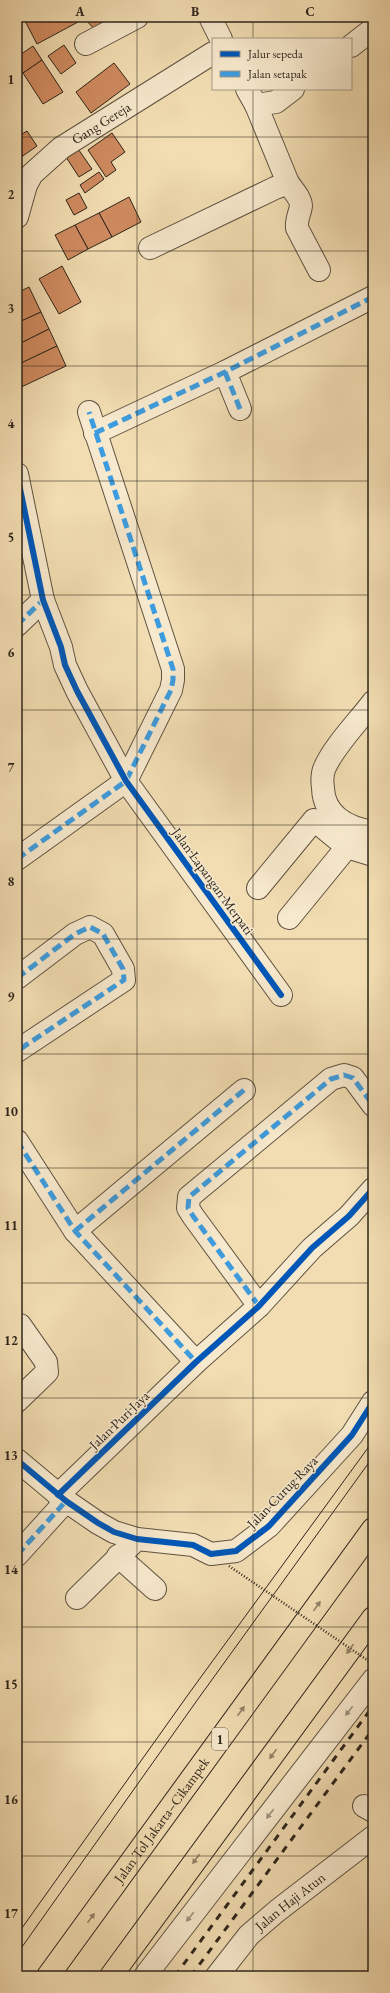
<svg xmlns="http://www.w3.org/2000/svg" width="390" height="1993" viewBox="0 0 390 1993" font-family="'EB Garamond',serif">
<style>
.building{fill:#d08b60;stroke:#2d241b}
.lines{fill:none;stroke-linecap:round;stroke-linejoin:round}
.minor-casing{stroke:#5e5241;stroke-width:24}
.highway-casing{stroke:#2d241b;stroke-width:24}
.minor{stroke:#f7e9cd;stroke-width:22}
.highway{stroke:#f2ddb2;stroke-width:22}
.tram{stroke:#2d241b;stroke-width:1}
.rail{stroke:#2d241b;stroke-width:3;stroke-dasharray:7 7;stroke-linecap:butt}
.path-bridge{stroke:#2d241b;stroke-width:2.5;stroke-dasharray:1 2;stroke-linecap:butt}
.quiet{stroke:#3d9cdf;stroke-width:5;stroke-dasharray:10 5;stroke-linecap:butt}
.cycleway-casing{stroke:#f7e9cd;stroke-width:8}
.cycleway{stroke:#0057b8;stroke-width:6}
.oneway{fill:#908066}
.oneway2{fill:#9c907d}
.grid{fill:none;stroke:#2d241b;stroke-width:1;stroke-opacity:0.55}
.labels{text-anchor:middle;stroke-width:3;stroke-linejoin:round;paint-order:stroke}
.shield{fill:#f7e9cd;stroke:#6a5f50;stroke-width:1}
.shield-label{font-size:13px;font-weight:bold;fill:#2d241b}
.street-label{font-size:14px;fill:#2d241b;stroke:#f7e9cd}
.neatline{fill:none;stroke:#2d241b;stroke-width:1.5}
.grid-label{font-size:13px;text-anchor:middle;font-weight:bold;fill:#2d241b}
</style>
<rect width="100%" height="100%" fill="#f2ddb2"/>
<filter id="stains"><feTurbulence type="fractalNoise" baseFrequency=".005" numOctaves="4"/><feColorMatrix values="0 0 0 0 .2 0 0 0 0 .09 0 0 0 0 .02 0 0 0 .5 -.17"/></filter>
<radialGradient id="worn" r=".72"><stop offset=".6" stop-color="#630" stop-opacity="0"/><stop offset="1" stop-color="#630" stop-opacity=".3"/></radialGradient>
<g class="building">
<polygon points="23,17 75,17 78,22 37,44"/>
<polygon points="83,17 116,17 98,33"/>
<polygon points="64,45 76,63 61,74 48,56"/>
<polygon points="33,46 42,60 23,73 17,64 17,57"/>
<polygon points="42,60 63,92 43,104 23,73"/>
<polygon points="114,63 130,84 91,113 76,92"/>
<polygon points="27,131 37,146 17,160 17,137"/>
<polygon points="112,133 125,152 111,162 116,170 106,177 88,150"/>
<polygon points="74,143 92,169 79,177 62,151"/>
<polygon points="99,172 104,179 85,193 80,185"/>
<polygon points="79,193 87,208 74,215 66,200"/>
<polygon points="129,197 141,222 112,237 99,213"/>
<polygon points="99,213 112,237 88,249 75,225"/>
<polygon points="75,225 88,249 68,260 55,235"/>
<polygon points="62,266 81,302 59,314 39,279"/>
<polygon points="29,287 41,312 17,323 17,293"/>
<polygon points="41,312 49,329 17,345 17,323"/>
<polygon points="49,329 57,346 17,365 17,345"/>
<polygon points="57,346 66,366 17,389 17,365"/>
</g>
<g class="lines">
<defs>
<g id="minor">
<polyline points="210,17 221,39"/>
<polyline points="86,44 137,17"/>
<polyline points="351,46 373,29"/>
<polyline points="256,105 276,102 293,89"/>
<path d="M 288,183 C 292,189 301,198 301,206 C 300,213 296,220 297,228 L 319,270"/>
<path id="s1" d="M 17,217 L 26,185 L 32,174 L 61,148 L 213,53"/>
<polyline points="150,248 275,188 288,183 256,105 247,89"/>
<polyline points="225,372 240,409"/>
<polyline points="95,433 225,372 373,297"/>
<polyline points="17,474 43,600 61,647 65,665 77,691 126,781 281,995"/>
<polyline points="17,625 43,600"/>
<path d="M 373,702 C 358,722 335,745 325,767 C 322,773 322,781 323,788 C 324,817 348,828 373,832"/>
<polyline points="17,859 126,781 171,690 173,680 173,669 89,412"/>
<polyline points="258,888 314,820 347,847"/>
<polyline points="289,918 347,847 373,855"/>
<polyline points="17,978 75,934 90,927 103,934 123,969 124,980 17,1051"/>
<polyline points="17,1141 75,1231 196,1362"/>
<polyline points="75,1231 244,1090"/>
<polyline points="259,1306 193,1216 188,1208 189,1197 331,1079 344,1075 353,1078 373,1105"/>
<polyline points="17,1401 47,1372 46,1362 20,1325"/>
<polyline points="17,1460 66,1501 98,1523 114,1532 137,1539 193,1545 211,1554 236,1551 269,1526 352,1435 373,1402"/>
<polyline points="58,1495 196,1362 259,1306 312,1248 349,1216 373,1189"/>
<polyline points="17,1555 66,1501"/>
<polyline points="118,1556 155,1589"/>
<polyline points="77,1598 137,1539"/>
<polyline points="364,1806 373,1811"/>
<polyline points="145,1976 373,1680"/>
<path id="s2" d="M 217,1976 L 249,1935 L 277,1911 L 373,1837"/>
</g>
<g id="highway">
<path id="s3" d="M 48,1976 L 373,1529"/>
<polyline points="111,1976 373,1618"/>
</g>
</defs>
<use href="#minor" class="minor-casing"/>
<use href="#highway" class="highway-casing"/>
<use href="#minor" class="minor"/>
<use href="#highway" class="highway"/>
<g class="tram">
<polyline points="17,1935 190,1692 373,1441"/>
<polyline points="17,1954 198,1699 373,1457"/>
</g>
<g class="rail">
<polyline points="175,1976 373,1706"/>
<polyline points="191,1976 373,1729"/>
</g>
<polyline class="path-bridge" points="229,1566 373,1664"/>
<g class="quiet">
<polyline points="225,372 240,409"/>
<polyline points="95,433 225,372 373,297"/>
<polyline points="17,625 43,600"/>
<polyline points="17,859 126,781 171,690 173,680 173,669 89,412"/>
<polyline points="17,978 75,934 90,927 103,934 123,969 124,980 17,1051"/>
<polyline points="17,1141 75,1231 196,1362"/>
<polyline points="75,1231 244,1090"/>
<polyline points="259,1306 193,1216 188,1208 189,1197 331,1079 344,1075 353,1078 373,1105"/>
<polyline points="17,1555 66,1501"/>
</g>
<defs>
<g id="cycleway">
<polyline points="17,474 43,600 61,647 65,665 77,691 126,781 281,995"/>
<polyline points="17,1460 66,1501 98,1523 114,1532 137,1539 193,1545 211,1554 236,1551 269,1526 352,1435 373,1402"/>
<polyline points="58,1495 196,1362 259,1306 312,1248 349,1216 373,1189"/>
</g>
</defs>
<use href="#cycleway" class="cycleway-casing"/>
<use href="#cycleway" class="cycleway"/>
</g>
<defs><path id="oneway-solid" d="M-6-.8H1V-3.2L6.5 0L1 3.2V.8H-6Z"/></defs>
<g class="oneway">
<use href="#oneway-solid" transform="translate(317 1606) rotate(-54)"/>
<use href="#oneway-solid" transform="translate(350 1649) rotate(126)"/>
<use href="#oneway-solid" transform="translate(241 1711) rotate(-54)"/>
<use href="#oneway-solid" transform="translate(273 1754) rotate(126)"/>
<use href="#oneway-solid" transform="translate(196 1859) rotate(126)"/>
<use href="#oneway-solid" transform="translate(91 1918) rotate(-54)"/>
</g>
<g class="oneway2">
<use href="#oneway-solid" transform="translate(349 1711) rotate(128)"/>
<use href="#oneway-solid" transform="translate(270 1814) rotate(128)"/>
<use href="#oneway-solid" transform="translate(190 1917) rotate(128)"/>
</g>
<path class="grid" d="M 137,17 L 137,1976M 253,17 L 253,39M 253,89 L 253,1976M 17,137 L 373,137M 17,251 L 373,251M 17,366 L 373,366M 17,481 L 373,481M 17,595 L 373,595M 17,710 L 373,710M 17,825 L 373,825M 17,939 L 373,939M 17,1054 L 373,1054M 17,1168 L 373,1168M 17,1283 L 373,1283M 17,1398 L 373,1398M 17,1512 L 373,1512M 17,1627 L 373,1627M 17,1742 L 373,1742M 17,1856 L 373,1856"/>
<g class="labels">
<rect class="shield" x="212" y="1728" width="16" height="22" rx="3"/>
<g class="shield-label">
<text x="220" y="1744">1</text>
</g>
<g class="street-label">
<text dy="5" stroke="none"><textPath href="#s1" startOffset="132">Gang Gereja</textPath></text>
<text transform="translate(213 881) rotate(54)" y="5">Jalan Lapangan Merpati</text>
<text transform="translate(119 1420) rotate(-44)" y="5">Jalan Puri Jaya</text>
<text transform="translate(282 1492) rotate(-46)" y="5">Jalan Curug Raya</text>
<text dy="5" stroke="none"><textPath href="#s3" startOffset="193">Jalan Tol Jakarta–Cikampek</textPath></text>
<text dy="5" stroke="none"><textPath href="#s2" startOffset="105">Jalan Haji Atun</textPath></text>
</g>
</g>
<rect width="390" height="1993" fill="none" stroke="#f2ddb2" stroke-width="44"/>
<rect x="212" y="38" width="140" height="52" fill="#f7e9cd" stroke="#a69a86"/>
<rect x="220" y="51" width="20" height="6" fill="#0057b8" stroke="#a69a86"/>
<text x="248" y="58" font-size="12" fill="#2d241b">Jalur sepeda</text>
<rect x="220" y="71" width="20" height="6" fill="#3d9cdf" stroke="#a69a86"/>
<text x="248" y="78" font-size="12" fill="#2d241b">Jalan setapak</text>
<rect x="22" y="22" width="346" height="1949" class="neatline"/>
<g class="grid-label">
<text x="80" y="16">A</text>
<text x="195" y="16">B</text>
<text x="310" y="16">C</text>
<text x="11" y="84">1</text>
<text x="11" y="199">2</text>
<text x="11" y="313">3</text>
<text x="11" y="428">4</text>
<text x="11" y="542">5</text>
<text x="11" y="657">6</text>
<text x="11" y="772">7</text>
<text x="11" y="886">8</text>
<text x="11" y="1001">9</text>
<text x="11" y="1116">10</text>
<text x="11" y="1230">11</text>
<text x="11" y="1345">12</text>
<text x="11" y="1460">13</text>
<text x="11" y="1574">14</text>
<text x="11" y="1689">15</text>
<text x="11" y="1804">16</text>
<text x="11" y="1918">17</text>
</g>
<rect width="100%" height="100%" filter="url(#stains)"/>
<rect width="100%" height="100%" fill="url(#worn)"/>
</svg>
